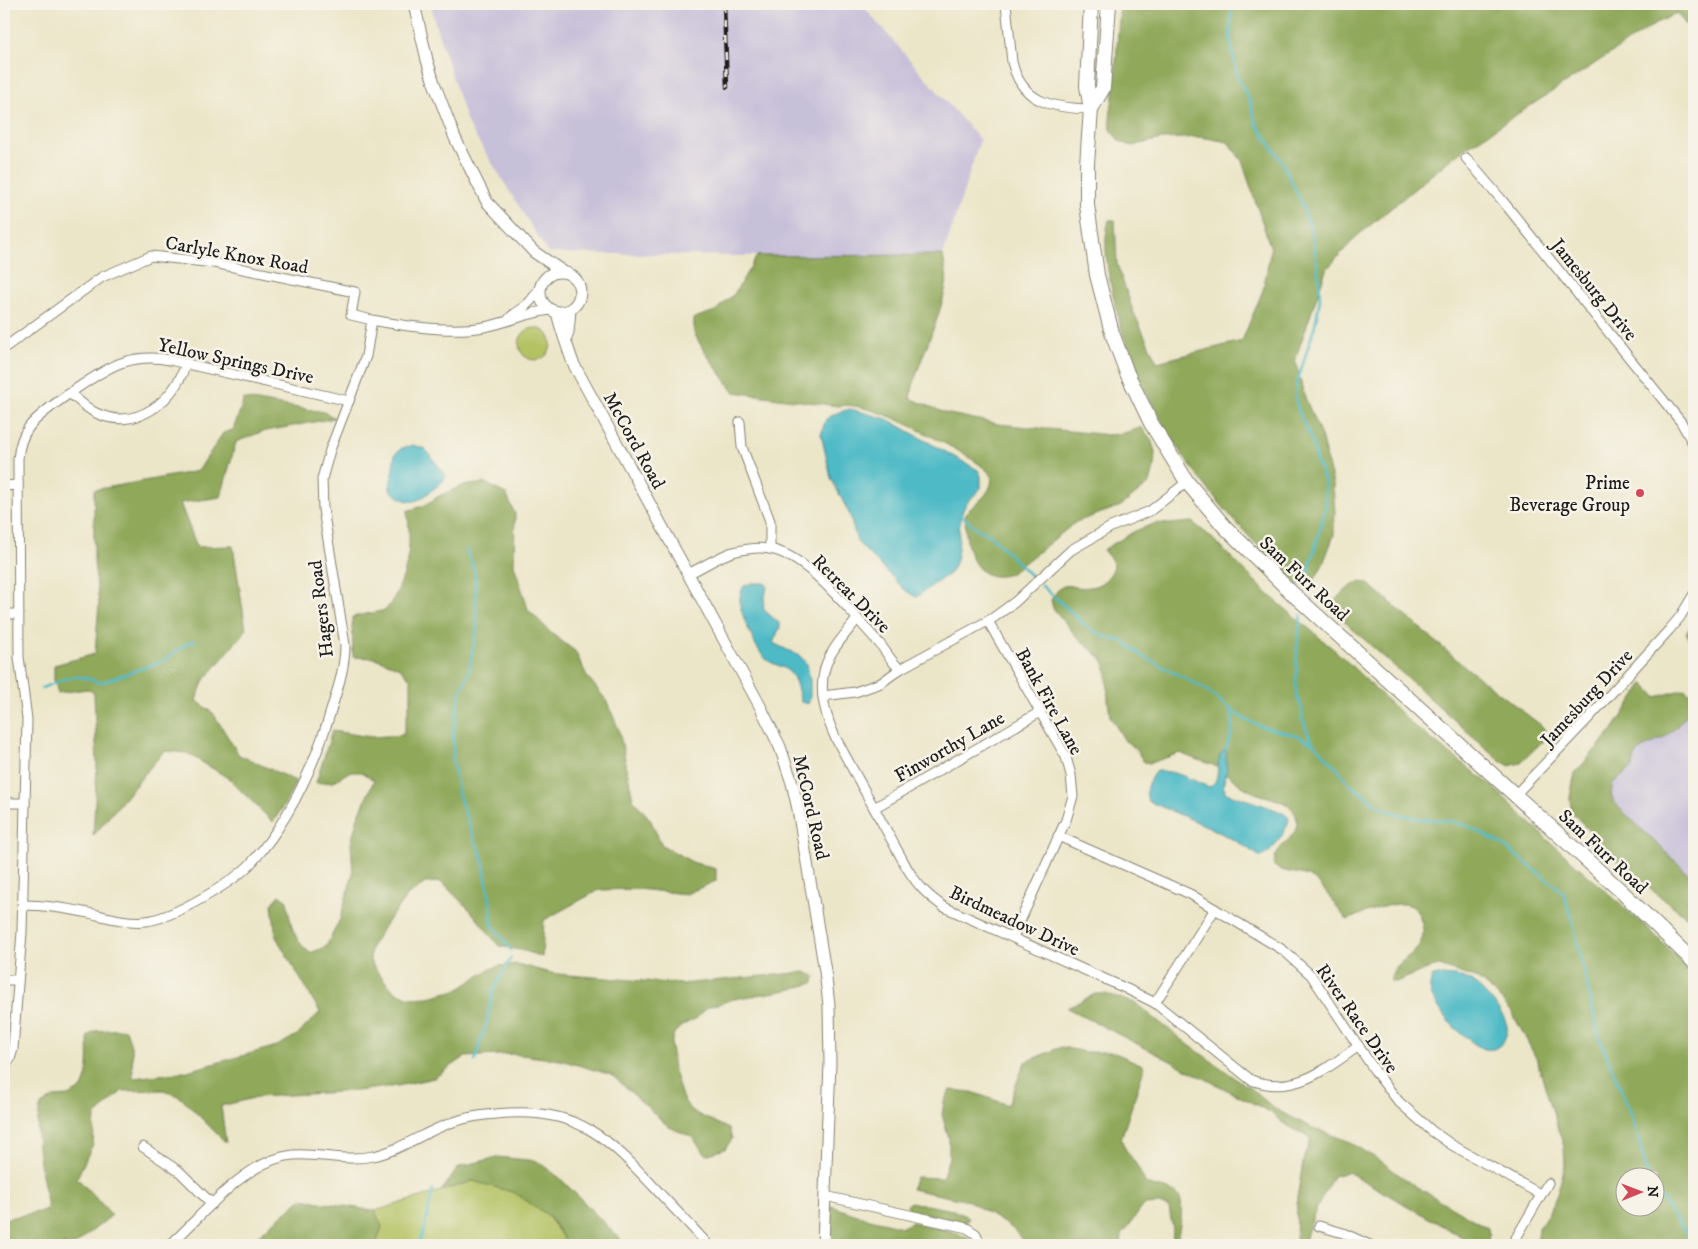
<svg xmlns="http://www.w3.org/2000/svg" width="1698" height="1249" viewBox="0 0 1698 1249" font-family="'IM FELL DW Pica',serif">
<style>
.industrial{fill:#c7c0d9}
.green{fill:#b4c264;stroke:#686f40}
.forest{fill:#8fa85a;stroke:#56623b;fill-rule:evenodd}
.water{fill:#4dbac6;stroke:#346b71}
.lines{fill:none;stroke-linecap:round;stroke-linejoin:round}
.stream{stroke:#4dbac6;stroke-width:2.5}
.minor-casing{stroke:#848172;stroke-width:11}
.tertiary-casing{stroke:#848172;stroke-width:13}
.primary-casing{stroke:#848172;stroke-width:16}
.minor{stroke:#fff;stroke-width:9}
.tertiary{stroke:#fff;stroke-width:11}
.primary{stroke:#fff;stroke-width:14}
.rail-casing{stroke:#1c1c1c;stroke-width:4.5}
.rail{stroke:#f7f3e8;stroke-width:2.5;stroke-dasharray:8;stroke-linecap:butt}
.poi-dot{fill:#d1495b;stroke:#f7f3e8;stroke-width:2}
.labels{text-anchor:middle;stroke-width:5;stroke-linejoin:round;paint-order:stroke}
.street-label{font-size:19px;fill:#1c1c1c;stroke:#f7f3e8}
.poi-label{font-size:19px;fill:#1c1c1c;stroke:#f7f3e8;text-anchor:end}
</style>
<rect width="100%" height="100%" fill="#f7f3e8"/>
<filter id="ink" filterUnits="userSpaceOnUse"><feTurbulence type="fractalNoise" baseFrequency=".02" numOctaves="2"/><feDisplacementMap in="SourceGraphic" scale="10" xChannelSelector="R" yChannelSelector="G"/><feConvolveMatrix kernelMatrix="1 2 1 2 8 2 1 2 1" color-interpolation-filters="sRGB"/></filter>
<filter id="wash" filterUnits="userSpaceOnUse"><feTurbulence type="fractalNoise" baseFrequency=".0096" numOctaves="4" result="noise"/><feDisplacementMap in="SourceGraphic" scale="20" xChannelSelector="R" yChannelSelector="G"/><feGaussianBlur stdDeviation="1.12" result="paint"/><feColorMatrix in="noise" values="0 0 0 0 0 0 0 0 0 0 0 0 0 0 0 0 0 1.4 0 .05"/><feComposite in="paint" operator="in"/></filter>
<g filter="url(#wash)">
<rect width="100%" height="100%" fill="#ece6c9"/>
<g class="industrial">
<polygon points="431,4 861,4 980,140 943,255 739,256 548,253 467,123 435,23"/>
<polygon points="1694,703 1694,879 1614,803 1611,794 1613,783 1628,772 1634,758 1641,749 1665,737 1686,715"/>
</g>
<g class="green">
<circle cx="535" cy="344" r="16"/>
<polygon points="473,1181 523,1181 568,1245 247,1245 301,1199 375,1211"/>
</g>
<g class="forest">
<path d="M 1120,4 L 1694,4 L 1694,36 L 1677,13 L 1657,23 L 1458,153 L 1356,237 L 1326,270 L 1295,360 L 1304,395 L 1321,436 L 1333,484 L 1335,513 L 1334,535 L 1323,564 L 1312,585 L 1298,585 C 1211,503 1138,415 1113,295 C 1108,272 1102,244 1109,220 L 1115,220 L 1117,264 L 1133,311 L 1157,362 L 1242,341 L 1263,290 L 1271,249 L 1242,161 L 1228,142 L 1201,137 L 1162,139 L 1132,146 L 1119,141 L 1111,130 L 1110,118 L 1114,89 Z"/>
<path d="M 943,255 C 944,264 948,276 946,286 C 939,324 918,360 910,398 L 945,413 L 998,424 L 1109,435 L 1124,433 L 1141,427 L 1151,439 L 1155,452 L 1154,468 L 1150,483 L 1121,506 L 1076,522 L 1010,574 C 971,587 963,540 966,512 C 976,504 995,491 991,476 C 988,463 903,421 886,415 C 871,410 854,403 838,406 L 734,392 L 704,351 L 694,333 L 694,318 L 715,311 L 734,294 L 757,256 Z"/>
<polygon points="244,399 324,412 335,418 261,432 236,442 221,497 180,503 197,547 233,546 246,630 203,682 196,700 213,713 239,755 296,781 286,802 273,822 228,778 187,753 164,751 93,836 97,767 94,693 87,689 58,693 54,680 54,665 95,654 99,603 94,563 94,490 198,471 223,433 233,430"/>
<path d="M 485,483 L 506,494 L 515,514 L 514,565 L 528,609 L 551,633 L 575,651 L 587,676 L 606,700 L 619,730 L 633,799 L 650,819 L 662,845 L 692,862 L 716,869 L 716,881 L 686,894 L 637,889 L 599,890 L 544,920 L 542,957 L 525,951 L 499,946 L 470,910 L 441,882 L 425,883 L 407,896 L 387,922 L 371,947 L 370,961 L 379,974 L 394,991 L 410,998 L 429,997 L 459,989 L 488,970 L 499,966 L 517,964 L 550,973 L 569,975 L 681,984 L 805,972 L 815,976 L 814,983 L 788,990 L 734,999 L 708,1007 L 697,1018 L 683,1025 L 674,1033 L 671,1045 L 674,1070 L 682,1097 L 691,1111 L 729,1129 L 732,1139 L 725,1149 L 706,1155 L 692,1137 L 669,1127 L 612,1075 L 560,1060 L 513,1054 L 465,1057 L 434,1078 L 397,1086 L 356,1091 L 258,1097 L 221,1106 L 226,1143 L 180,1097 L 164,1090 L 122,1091 L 95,1116 L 93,1144 L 77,1178 L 112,1215 L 75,1245 L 4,1245 L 4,1219 L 48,1210 C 44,1176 31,1138 41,1105 L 54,1097 L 68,1096 L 81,1089 C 91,1073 88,1054 88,1036 L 95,1031 L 126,1029 L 132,1050 L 133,1078 L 184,1072 L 277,1046 L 297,1035 L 320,1012 L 276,937 L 272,904 L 280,895 L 287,900 C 290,922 292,938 310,953 L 326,947 L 340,919 L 353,873 L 351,843 L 357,820 L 374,780 L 361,772 L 349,772 L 333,782 L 316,783 L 332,731 L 371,737 L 403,735 L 411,697 L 411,680 L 400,668 L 375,658 L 353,657 L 352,617 L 386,610 C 407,582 413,546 407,511 L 425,505 L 439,496 L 462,486 Z"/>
<path d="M 1192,522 L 1210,536 L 1268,594 L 1338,653 L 1415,727 L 1491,785 L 1548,840 L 1652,932 L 1694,974 L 1694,1245 L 1537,1245 L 1539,1228 L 1553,1205 L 1560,1184 L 1565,1165 L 1564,1147 L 1536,1058 L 1523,1033 L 1511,1011 L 1494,992 L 1478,979 L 1439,966 L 1427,969 L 1396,982 L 1391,981 C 1388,960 1431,954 1422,924 C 1420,918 1418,911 1413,907 C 1401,897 1361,914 1347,920 C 1338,909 1324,888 1315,880 C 1303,871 1286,875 1274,866 C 1274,843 1298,841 1297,820 C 1296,815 1294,810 1290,807 C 1280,798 1262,797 1251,791 C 1237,785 1226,771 1213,765 C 1202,761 1191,758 1180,753 L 1150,763 L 1144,762 L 1134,747 L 1125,741 L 1110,716 L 1108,700 L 1107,671 L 1102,659 L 1076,636 L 1053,608 L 1051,600 C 1054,595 1058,588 1064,586 C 1068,585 1072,586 1076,587 C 1094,589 1106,585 1114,567 L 1111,559 L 1103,550 L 1135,531 L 1156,523 L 1169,524 ZM 1626,1176 L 1656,1176 L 1656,1206 L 1626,1206 Z"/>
<polygon points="1358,582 1367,583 1376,590 1463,665 1542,726 1547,733 1546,738 1520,763 1510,766 1499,760 1328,607 1347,589"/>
<polygon points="1694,621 1694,646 1686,633"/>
<path d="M 1644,683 L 1656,697 L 1685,689 L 1694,697 C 1694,709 1675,730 1665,737 C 1650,747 1635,745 1633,767 L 1613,783 L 1611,794 L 1614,803 L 1694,879 L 1694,922 L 1629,873 L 1571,811 L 1570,797 L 1575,773 L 1612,731 Z"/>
<polygon points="1095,994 1106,994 1135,1003 1189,1045 1255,1092 1275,1109 1313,1128 1348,1141 1382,1162 1410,1183 1488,1228 1489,1236 1487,1245 1476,1245 1348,1172 1333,1176 1314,1214 1303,1245 1296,1245 1297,1198 1304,1157 1311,1139 1280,1121 1274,1114 1067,1008"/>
<path d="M 1061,1047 L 1086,1052 L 1113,1052 L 1145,1066 L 1121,1139 L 1126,1150 L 1136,1164 L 1146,1184 C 1155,1187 1169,1189 1177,1194 C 1187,1202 1178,1234 1176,1245 L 1172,1245 L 1173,1230 L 1169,1208 L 1159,1204 L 1144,1205 L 1122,1235 L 1121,1245 L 1027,1245 L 1013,1229 L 969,1201 L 911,1189 L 916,1177 L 942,1178 L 949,1158 L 949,1138 L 942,1115 L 944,1102 L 950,1090 L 972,1092 L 1008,1105 L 1025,1062 Z"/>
<polygon points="497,1157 537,1161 560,1178 626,1245 568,1245 549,1216 515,1193 473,1181 441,1191 459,1167"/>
<polygon points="301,1199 375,1211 382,1227 376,1245 247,1245"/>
<polygon points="910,1202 953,1210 969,1217 966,1223 910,1210 907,1206"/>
<polygon points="831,1206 866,1218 902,1227 913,1222 958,1233 972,1241 974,1245 829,1245"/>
</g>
<g class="water">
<path d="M 850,409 L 887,419 L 978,470 L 981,476 L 981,488 C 976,494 969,499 965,506 C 954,526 964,553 950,573 L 916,597 L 906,591 L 857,542 L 850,515 L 831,478 L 821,434 L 826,419 L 839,412 Z"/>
<path d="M 413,445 L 425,449 L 446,476 C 443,483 437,486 432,490 C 415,505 408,505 390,490 L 390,487 L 395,454 L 402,448 Z"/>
<path d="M 752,583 L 764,583 L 767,585 C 767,593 762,602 764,610 L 779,623 L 780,627 L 773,643 L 800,656 L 807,664 L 810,680 L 810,699 L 808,704 L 801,702 C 798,693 797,680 790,673 C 784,666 774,665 767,660 C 757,653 742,617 740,604 C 739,597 741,591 744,586 Z"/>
<path d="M 1226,749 L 1227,769 L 1223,786 L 1226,793 C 1236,797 1284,810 1288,817 C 1291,823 1284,830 1282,835 C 1277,843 1271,853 1261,857 L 1236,841 L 1209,827 L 1148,801 C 1144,789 1148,781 1156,771 C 1176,770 1191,780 1209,787 C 1224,780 1212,757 1226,749 Z"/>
<path d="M 1443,975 C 1453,976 1464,976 1472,982 C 1483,989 1506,1014 1507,1027 C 1508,1032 1505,1038 1503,1042 C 1491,1056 1479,1048 1467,1038 C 1459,1031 1448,1023 1443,1014 C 1435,1001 1425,991 1433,976 Z"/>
</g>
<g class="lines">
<g class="stream">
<polyline points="1232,4 1230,38 1238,78 1250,102 1256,123 1282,162 1302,204 1312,233 1319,276 1320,299 1315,325 1296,386 1296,402 1299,412 1313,444 1316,460 1324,479 1326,506 1305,586"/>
<polyline points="4,8 15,4"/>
<polyline points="961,515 979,530 990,535 1034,579"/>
<polyline points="466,550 472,563 475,576 477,627 468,675 460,692 453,735 453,762 459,796 474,839 482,855 490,900 492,924 511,950"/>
<polyline points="1041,585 1089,628 1105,637 1123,641 1142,656 1202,687 1242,718 1263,727 1296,735 1313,743 1324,754 1353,787 1381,808 1398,814 1421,819 1450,821 1467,826 1500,843 1563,892 1571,915 1599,1037 1632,1116 1648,1176"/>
<polyline points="1301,615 1297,648 1296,695 1302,708 1302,719 1312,742"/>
<path d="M 42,688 C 65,679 75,671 99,683 L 161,662 L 190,642 L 195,641"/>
<polyline points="4,715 8,714"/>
<path d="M 1226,749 C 1231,736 1236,723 1230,710"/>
<polyline points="475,1061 480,1046 479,1043 486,1026 493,991 511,958"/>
<polyline points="1656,1189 1670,1212 1694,1243"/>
<polyline points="418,1245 425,1227 433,1190"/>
</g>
</g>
</g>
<g filter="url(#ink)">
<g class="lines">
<defs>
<g id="minor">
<path d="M 1006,4 L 1012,62 C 1022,104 1054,108 1091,109"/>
<polyline points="1466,158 1501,199 1681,422 1694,445"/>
<path d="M 509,319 C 514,313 519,311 525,306 C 532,301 536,294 540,287"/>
<polyline points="4,348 102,277 151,256 214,263 355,292 351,315 372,320"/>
<path d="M 71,394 C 79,401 86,408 96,413 C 136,432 175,401 186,363"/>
<polyline points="740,422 742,447 770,521 770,549"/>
<polyline points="4,486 18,485"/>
<path d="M 688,574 C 701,568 719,556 733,552 C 745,549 761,546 774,550 C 812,560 852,614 879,643 C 886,651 891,662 900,669"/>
<polyline points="4,614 18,614"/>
<path d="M 857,619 C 846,634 830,650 825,668 C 818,691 826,717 835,737 L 907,868 C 918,886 927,895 944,907 L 1127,989 L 1155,1003 L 1251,1080 C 1295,1096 1325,1069 1359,1046"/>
<polyline points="988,621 1066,757 1071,775 1073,796 1066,820 1013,937"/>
<polyline points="823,696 855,692 881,683 900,669 993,618 1015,602 1071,550 1111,527 1150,511 1187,482"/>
<polyline points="1515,795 1585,722 1669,630 1680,617 1694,594"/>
<polyline points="4,803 25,803"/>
<polyline points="874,808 1040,712"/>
<polyline points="1058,836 1190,894 1283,950 1311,975 1377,1074 1399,1102 1432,1131 1452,1145 1540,1194"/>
<path d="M 22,905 C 46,905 70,909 93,914 C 110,918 128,923 146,921 C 173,918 235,882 253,861 C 292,817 317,759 333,704 C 339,685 345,665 345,645 L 323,509 L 322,479 L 330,450 L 366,356 L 372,320 C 404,326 452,333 484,327 C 507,323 528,312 551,310"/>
<polyline points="4,980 18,980"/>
<polyline points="1155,1003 1215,909"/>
<path d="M 6,1064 L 10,1059 L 13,1049 L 22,932 L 27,719 L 19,657 L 18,459 C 19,447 22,436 29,427 C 41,411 105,367 124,362 C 140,357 155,357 170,360 L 349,401"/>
<polyline points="143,1147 180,1172 212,1204"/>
<polyline points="825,1196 967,1228 976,1234 981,1245"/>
<polyline points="1319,1226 1343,1233 1370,1245"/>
<path d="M 170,1245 C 204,1214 245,1160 293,1155 C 319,1153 347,1162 373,1156 C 403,1150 429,1128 460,1120 C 476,1115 492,1114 509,1113 C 579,1109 609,1139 654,1187 C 672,1207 691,1225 708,1245"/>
<polyline points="1512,1245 1548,1183"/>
</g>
<g id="tertiary">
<polyline points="414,4 427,60 434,83 455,138 487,202 534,252 562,271"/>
<circle cx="560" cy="292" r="20"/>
<path d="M 557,312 C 561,330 567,345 573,363 L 760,706 L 780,747 L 792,783 L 798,809 L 825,971 L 829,1005 L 830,1063 L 823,1245"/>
<polyline points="565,339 568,332 570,310"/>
</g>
<g id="primary">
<polyline points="1091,4 1087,86 1091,109 1087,164 1087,205 1097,275 1112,333 1127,373 1151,423 1187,482 1224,526 1292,593 1621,891 1694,962"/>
<polyline points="1091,109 1103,88 1109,4"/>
</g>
</defs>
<use href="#minor" class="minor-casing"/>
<use href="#tertiary" class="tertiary-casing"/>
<use href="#primary" class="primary-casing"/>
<use href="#minor" class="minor"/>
<use href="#tertiary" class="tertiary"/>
<use href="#primary" class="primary"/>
<defs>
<polyline id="rail" points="724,4 727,87"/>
</defs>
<use href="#rail" class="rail-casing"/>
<use href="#rail" class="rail"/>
</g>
</g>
<circle class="poi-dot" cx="1640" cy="493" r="5"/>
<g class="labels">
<g class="street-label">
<text transform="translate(237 254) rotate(10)" y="7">Carlyle Knox Road</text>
<text transform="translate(1595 289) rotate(51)" y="7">Jamesburg Drive</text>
<text transform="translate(236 360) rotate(12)" y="7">Yellow Springs Drive</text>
<text transform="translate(635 440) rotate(61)" y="7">McCord Road</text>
<text transform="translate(1305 578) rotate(43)" y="7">Sam Furr Road</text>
<text transform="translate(852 593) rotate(45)" y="7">Retreat Drive</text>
<text transform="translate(320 609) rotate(-97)" y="7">Hagers Road</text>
<text transform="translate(1586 697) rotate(-47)" y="7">Jamesburg Drive</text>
<text transform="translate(1050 701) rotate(61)" y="7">Bank Fire Lane</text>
<text transform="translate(949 746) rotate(-30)" y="7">Finworthy Lane</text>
<text transform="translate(812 807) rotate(77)" y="7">McCord Road</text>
<text transform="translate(1604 851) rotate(43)" y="7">Sam Furr Road</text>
<text transform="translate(1015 920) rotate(25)" y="7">Birdmeadow Drive</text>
<text transform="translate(1358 1018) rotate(55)" y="7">River Race Drive</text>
</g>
<g class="poi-label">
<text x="1630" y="489">Prime<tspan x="1630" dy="22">Beverage Group</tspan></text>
</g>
</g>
<rect width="1698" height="1249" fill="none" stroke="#f7f3e8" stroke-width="20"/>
<g transform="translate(1640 1192) rotate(89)"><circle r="24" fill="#f7f3e8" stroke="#9f9d96"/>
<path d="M0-4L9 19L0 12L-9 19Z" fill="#d1495b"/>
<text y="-8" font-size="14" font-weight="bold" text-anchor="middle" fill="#1c1c1c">N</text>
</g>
</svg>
